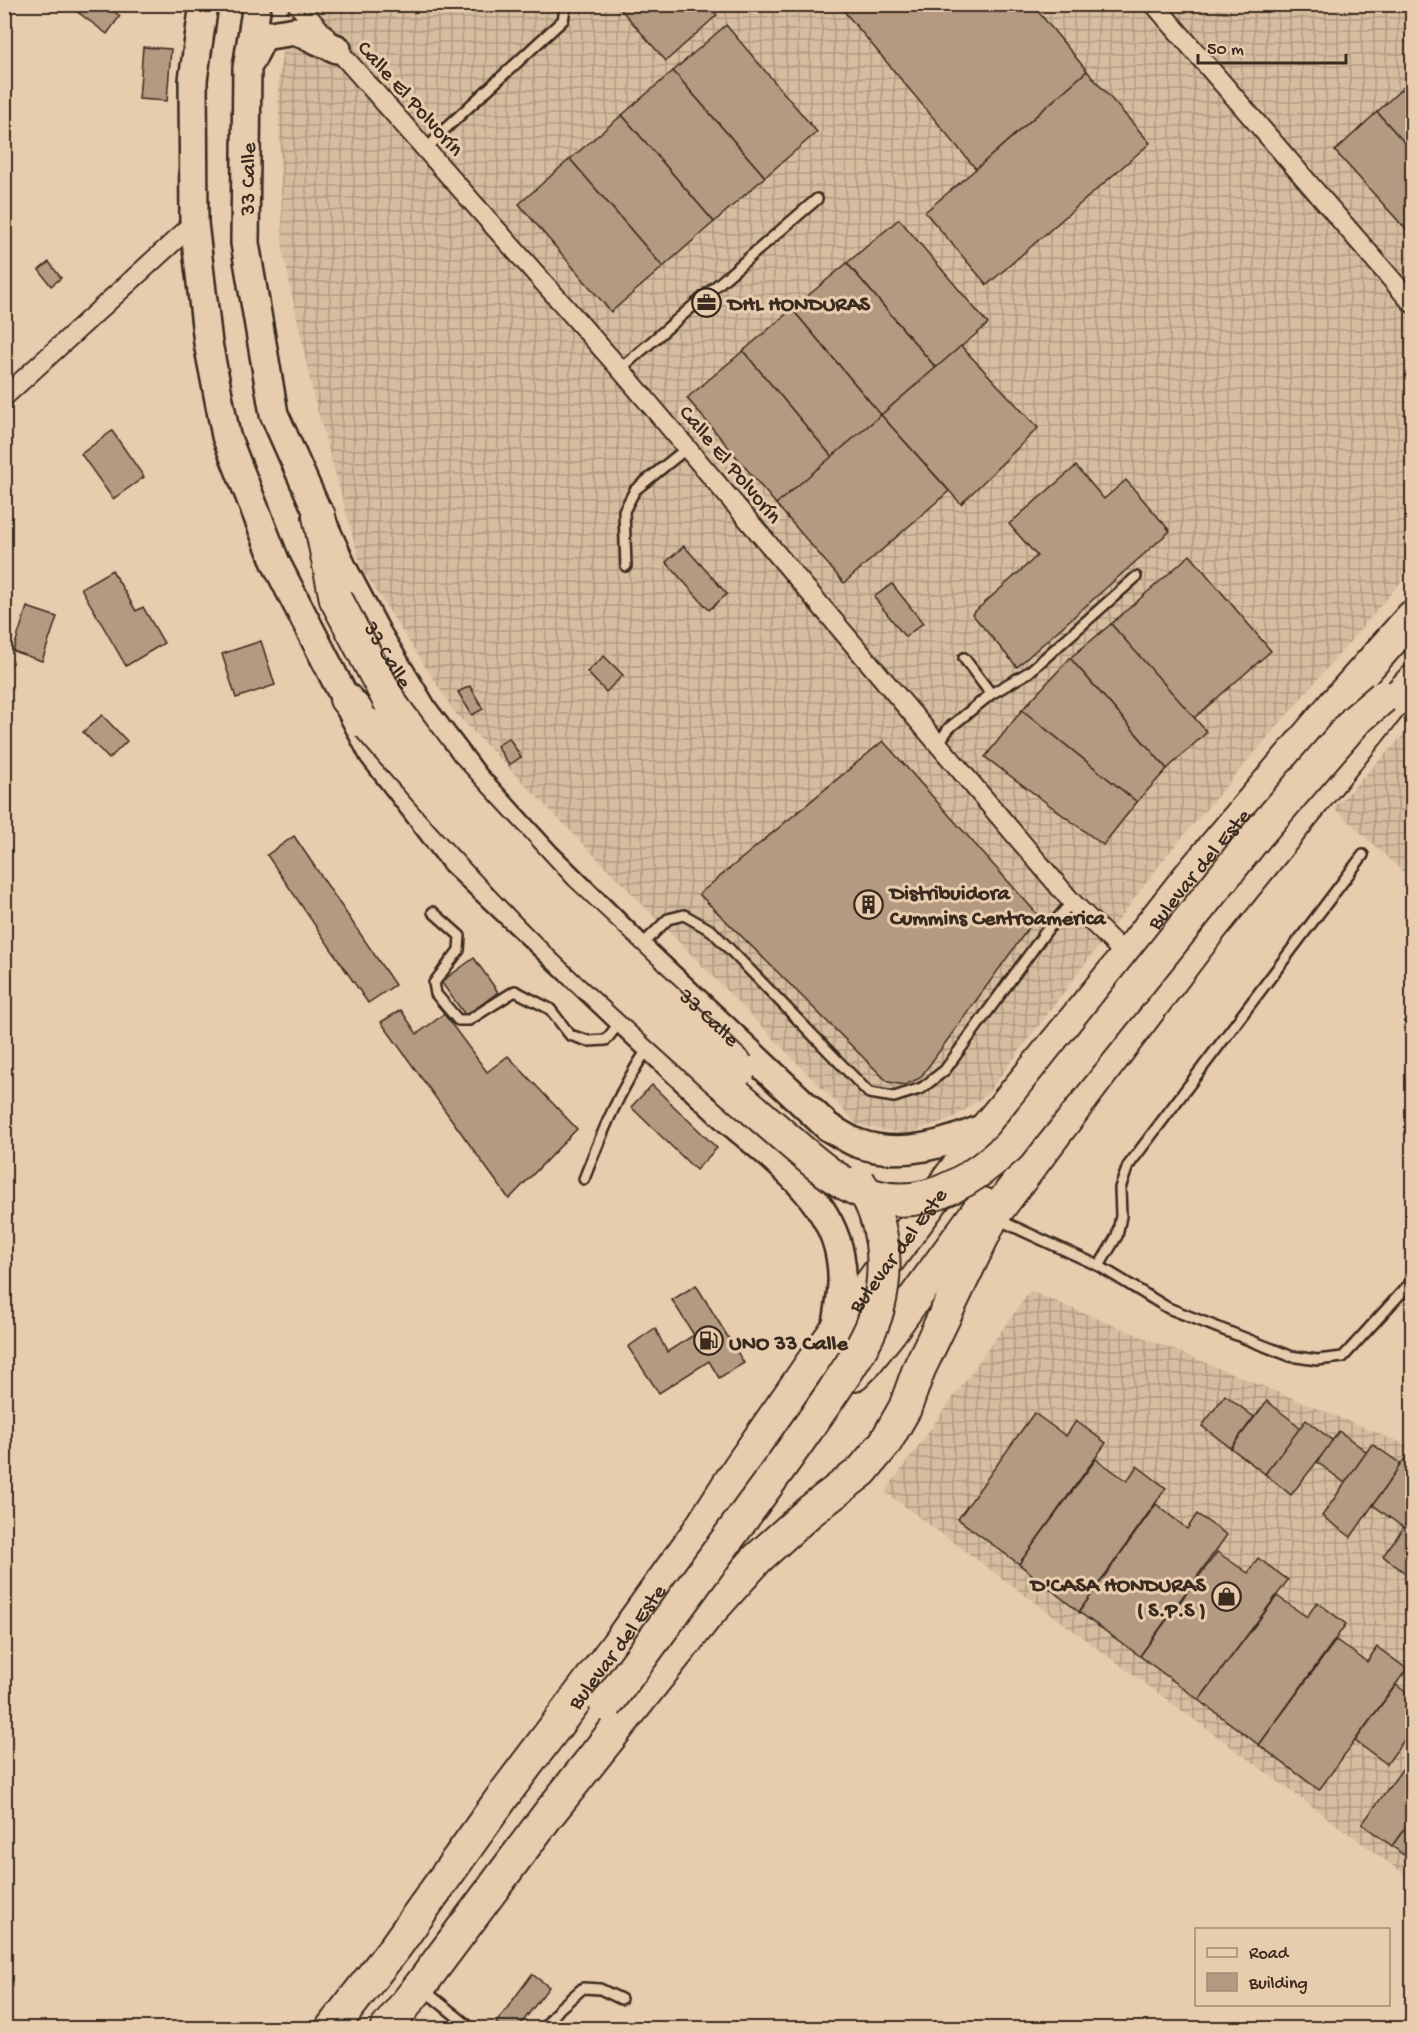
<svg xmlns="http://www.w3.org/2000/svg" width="1417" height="2033" viewBox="0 0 1417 2033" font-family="'Gochi Hand',sans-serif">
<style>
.industrial{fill:url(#industrial-grid)}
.building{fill:#b39a81;stroke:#3b2a1e;stroke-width:1.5}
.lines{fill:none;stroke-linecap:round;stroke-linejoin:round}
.lane-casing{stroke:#3b2a1e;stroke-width:14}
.street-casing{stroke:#3b2a1e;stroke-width:22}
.primary-casing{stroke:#3b2a1e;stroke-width:32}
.highway-casing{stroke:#3b2a1e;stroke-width:36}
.lane{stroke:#e7ccae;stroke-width:9}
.street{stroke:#e7ccae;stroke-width:18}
.primary{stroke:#e7ccae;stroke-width:27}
.highway{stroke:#e7ccae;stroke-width:32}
.highway-bridge-casing{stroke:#3b2a1e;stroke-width:36;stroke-linecap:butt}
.highway-bridge{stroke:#e7ccae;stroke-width:32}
.labels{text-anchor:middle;stroke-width:6;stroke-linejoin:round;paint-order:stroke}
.street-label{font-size:22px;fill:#3b2a1e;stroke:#e7ccae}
.poi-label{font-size:22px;font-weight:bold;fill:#3b2a1e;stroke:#e7ccae;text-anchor:start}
</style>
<defs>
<pattern id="industrial-grid" width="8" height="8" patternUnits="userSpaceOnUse" patternTransform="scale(1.5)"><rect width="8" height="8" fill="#d7bda0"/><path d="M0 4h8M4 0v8" fill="none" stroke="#b09a82"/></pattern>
</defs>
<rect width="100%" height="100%" fill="#e7ccae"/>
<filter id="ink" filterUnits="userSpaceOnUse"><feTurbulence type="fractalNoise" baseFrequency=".0167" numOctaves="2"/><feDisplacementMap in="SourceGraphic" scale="12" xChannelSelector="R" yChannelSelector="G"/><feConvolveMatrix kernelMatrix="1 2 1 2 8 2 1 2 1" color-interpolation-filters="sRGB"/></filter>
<g filter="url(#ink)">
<g class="industrial">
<polygon points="289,5 1412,5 1412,569 1167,855 987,1094 955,1117 906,1134 858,1125 456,714 362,569 313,394 283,252 278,82"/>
<polygon points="1412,726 1412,725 1412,880 1334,808"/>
<polygon points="1030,1291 1412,1447 1412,1880 885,1492"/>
</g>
<g class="building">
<polygon points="73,4 104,4 120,16 107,34 71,7"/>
<polygon points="616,4 707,4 717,15 666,61"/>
<polygon points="838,4 1032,4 1087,71 976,169"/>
<polygon points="726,25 817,132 765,177 673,71"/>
<polygon points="143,47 171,49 167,101 139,99"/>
<polygon points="673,71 765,177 714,222 622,115"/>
<polygon points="1087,71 1150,143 987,285 925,212 976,169"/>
<polygon points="1410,81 1412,83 1412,151 1377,112"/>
<polygon points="1377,112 1412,151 1412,236 1335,151"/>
<polygon points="622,115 714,222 663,267 570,159"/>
<polygon points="570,159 663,267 611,312 519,204"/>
<polygon points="899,219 988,324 936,368 847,263"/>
<polygon points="49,262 61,278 51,286 39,270"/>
<polygon points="847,263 936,368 881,415 792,309"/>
<polygon points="792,309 881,415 832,457 743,351"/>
<polygon points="961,346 1038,428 961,504 881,415"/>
<polygon points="743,351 832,457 776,504 687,398"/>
<polygon points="881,415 949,491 844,583 776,504"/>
<polygon points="112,431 144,477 113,499 81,454"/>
<polygon points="1076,466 1104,499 1126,480 1170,531 1017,667 972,614 1037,556 1009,524"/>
<polygon points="684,546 727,594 709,610 666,562"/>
<polygon points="1190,555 1271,651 1193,719 1111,624"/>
<polygon points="112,570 136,611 143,607 164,643 126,666 81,588"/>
<polygon points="892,584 923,623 905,637 874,597"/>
<polygon points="27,607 57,617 42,661 13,651"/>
<polygon points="1111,624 1207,732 1167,769 1070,658"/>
<polygon points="261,641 275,685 236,698 222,654"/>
<polygon points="604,656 623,675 606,692 587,672"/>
<polygon points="1070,658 1167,769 1137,802 1022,710"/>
<polygon points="470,686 483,709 472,715 458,692"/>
<polygon points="1022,710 1137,802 1103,845 985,757"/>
<polygon points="102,715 127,741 109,759 83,732"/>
<polygon points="509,738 521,757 509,765 497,746"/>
<polygon points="883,741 1038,915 920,1078 905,1085 888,1082 699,894"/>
<polygon points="294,836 395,985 368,1003 267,855"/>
<polygon points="474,958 498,992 466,1016 441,982"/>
<polygon points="401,1010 417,1034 444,1014 487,1072 508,1056 577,1129 509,1199 381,1022"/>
<polygon points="652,1085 717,1148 696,1170 631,1107"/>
<polygon points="696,1285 744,1363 719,1378 709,1361 659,1393 628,1347 655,1328 667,1352 694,1335 672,1300"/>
<polygon points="1225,1395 1254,1417 1231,1448 1202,1426"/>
<polygon points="1267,1401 1301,1428 1265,1474 1231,1448"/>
<polygon points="1034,1413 1066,1436 1076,1421 1106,1443 1019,1564 958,1519"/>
<polygon points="1306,1420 1333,1441 1291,1495 1265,1474"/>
<polygon points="1339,1431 1367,1452 1345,1483 1317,1462"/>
<polygon points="1372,1444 1401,1464 1351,1537 1322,1516"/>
<polygon points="1405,1458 1412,1464 1412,1516 1404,1528 1373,1505"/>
<polygon points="1096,1459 1127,1481 1137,1466 1166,1488 1079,1612 1019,1564"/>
<polygon points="1156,1504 1187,1529 1197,1514 1227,1535 1140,1656 1079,1612"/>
<polygon points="1412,1516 1412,1571 1409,1576 1383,1556"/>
<polygon points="1217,1552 1248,1573 1258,1558 1288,1580 1199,1700 1140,1656"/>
<polygon points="1277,1596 1307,1617 1317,1602 1346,1624 1259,1745 1199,1700"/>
<polygon points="1336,1640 1367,1662 1377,1647 1407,1669 1319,1790 1259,1745"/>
<polygon points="1396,1685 1412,1697 1412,1729 1387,1764 1355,1741"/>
<polygon points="1412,1756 1412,1818 1392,1846 1362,1824"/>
<polygon points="1412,1818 1412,1861 1392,1846"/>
<polygon points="532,1974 549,1987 518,2028 503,2028 496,2023"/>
</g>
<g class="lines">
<defs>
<g id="lane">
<polyline points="427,149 445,129 563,20 566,4"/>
<polyline points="620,369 817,199"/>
<polyline points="626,566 624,511 635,490 687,448"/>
<polyline points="964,658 991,694"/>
<polyline points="939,743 949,728 991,694 1029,672 1136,577"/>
<polyline points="433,912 460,936 459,950 434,983 436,994 458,1020 469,1020 515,991 550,1009 570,1035 588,1041 606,1040 621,1021"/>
<polyline points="640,947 668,919 684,915 712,931 869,1093 894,1097 922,1088 945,1070 1047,930 1072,902"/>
<path d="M 584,1179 C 602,1133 620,1088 649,1047"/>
<polyline points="997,1219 1099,1266 1168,1308 1290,1356 1317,1360 1343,1357 1412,1281"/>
<polyline points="1099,1266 1117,1236 1121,1216 1120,1188 1128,1166 1363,855"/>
<polyline points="424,1990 471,2028"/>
<polyline points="544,2028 560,2008 583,1988 600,1989 621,1999"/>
</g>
<g id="street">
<polyline points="297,4 620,369 1072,902 1127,956"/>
<polyline points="1154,4 1412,303"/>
<polyline points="4,397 194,223"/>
</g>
<g id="primary">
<path d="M 204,4 L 193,80 L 194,223 L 208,343 L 226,436 L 276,563 L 373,753 L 455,860 L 728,1119 C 771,1156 830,1197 840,1256 C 845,1280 840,1306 836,1330"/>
<path id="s1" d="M 257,4 L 247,68 L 245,243 L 274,414 L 343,569 L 377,634 L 424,712 L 474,778 L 547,858 L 639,949 L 828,1127 C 837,1132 847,1139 857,1143 C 900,1159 948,1144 988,1126"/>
<polyline points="250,62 263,36 296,31 337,49"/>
</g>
<g id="highway">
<polyline points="319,516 336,599"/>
<polyline points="346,699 369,725"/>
<polyline points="854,1375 863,1366 890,1332 983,1204"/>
<path id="s2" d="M 332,2028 L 396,1946 L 506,1792 L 617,1645 L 698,1532 L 739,1468 L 814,1360 L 988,1126 L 1127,956 L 1188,878 L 1334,705 L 1412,617"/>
<polyline points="387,2028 420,1986 547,1816 706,1616 757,1559 809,1512 862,1471 885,1443 905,1408 919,1369 992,1217 1210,929 1392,703 1412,682"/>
</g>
</defs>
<use href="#lane" class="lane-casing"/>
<use href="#street" class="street-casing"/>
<use href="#primary" class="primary-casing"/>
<use href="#highway" class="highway-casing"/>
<use href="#lane" class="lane"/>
<use href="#street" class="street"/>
<use href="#primary" class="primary"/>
<use href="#highway" class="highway"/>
<defs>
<g id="highway-bridge">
<polyline points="336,599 391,704 441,771 557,897 740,1069"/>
<path d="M 369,725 C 429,795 491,864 556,929 C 607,980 663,1028 716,1077 C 739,1097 762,1117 785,1137 C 814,1162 841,1188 879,1197 C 929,1209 974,1179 1009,1146 L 1257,835 L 1356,720 L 1383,697"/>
<path d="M 606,1705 C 663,1627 721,1548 778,1470 C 797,1444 815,1418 833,1392 C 850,1366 870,1339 878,1308 C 889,1267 884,1218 859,1182"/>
</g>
</defs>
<use href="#highway-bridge" class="highway-bridge-casing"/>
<use href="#highway-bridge" class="highway-bridge"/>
</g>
</g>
<defs>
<symbol id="office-ring" viewBox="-11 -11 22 22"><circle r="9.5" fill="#e7ccae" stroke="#3b2a1e" stroke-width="1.5"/><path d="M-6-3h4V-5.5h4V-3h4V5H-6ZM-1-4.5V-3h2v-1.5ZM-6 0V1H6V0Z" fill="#3b2a1e"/></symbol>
<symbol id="building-ring" viewBox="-11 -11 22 22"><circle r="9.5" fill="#e7ccae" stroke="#3b2a1e" stroke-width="1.5"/><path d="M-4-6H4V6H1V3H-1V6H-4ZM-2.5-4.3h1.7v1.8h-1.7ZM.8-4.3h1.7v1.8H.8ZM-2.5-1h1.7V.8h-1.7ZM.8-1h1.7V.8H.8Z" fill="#3b2a1e"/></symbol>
<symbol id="fuel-ring" viewBox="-11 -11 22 22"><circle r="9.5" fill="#e7ccae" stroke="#3b2a1e" stroke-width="1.5"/><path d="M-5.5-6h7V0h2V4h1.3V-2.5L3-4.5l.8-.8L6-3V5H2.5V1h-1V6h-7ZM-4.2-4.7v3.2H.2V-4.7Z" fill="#3b2a1e"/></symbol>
<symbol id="shop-ring" viewBox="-11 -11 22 22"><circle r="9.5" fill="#e7ccae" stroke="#3b2a1e" stroke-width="1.5"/><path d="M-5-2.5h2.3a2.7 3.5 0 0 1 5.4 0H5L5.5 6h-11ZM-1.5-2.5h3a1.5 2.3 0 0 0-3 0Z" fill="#3b2a1e"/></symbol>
</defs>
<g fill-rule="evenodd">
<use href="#office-ring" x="690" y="286" width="33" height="33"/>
<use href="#building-ring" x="852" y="888" width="33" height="33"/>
<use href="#fuel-ring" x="692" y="1324" width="33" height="33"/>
<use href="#shop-ring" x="1210" y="1580" width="33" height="33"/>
</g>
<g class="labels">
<g class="street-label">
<text transform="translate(412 97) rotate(48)" y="8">Calle El Polvorín</text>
<text transform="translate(246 179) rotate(-89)" y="8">33 Calle</text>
<text transform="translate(732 463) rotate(50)" y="8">Calle El Polvorín</text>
<text dy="8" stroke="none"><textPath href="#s1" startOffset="680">33 Calle</textPath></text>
<text dy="8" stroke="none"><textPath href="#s2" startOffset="1448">Bulevar del Este</textPath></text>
<text dy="8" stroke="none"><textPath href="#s1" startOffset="1166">33 Calle</textPath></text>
<text dy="8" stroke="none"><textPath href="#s2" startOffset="962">Bulevar del Este</textPath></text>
<text dy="8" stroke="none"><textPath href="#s2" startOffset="476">Bulevar del Este</textPath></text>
</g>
<g class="poi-label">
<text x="728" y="310">DHL HONDURAS</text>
<text x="890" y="899">Distribuidora<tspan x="890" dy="25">Cummins Centroamerica</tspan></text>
<text x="729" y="1349">UNO 33 Calle</text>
<text x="1206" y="1591" text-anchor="end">D'CASA HONDURAS<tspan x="1206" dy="25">( S.P.S )</tspan></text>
</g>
</g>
<rect width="1417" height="2033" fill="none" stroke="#e7ccae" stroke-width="24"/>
<rect x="12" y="12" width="1393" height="2009" fill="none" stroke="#3b2a1e" stroke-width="2" filter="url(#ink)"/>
<rect x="1195" y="1928" width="195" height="78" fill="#e7ccae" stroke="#a28b74" stroke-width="1.5"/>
<rect x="1207" y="1948" width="30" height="9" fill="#e7ccae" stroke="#a28b74" stroke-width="1.5"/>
<text x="1249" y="1958" font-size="18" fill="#3b2a1e">Road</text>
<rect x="1207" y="1973" width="30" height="18" fill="#b39a81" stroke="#a28b74" stroke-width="1.5"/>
<text x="1249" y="1988" font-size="18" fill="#3b2a1e">Building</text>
<path d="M1198 54v9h148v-9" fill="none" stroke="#3b2a1e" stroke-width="3"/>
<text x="1207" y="54" font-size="18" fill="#3b2a1e" stroke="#e7ccae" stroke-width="4.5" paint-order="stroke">50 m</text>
</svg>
